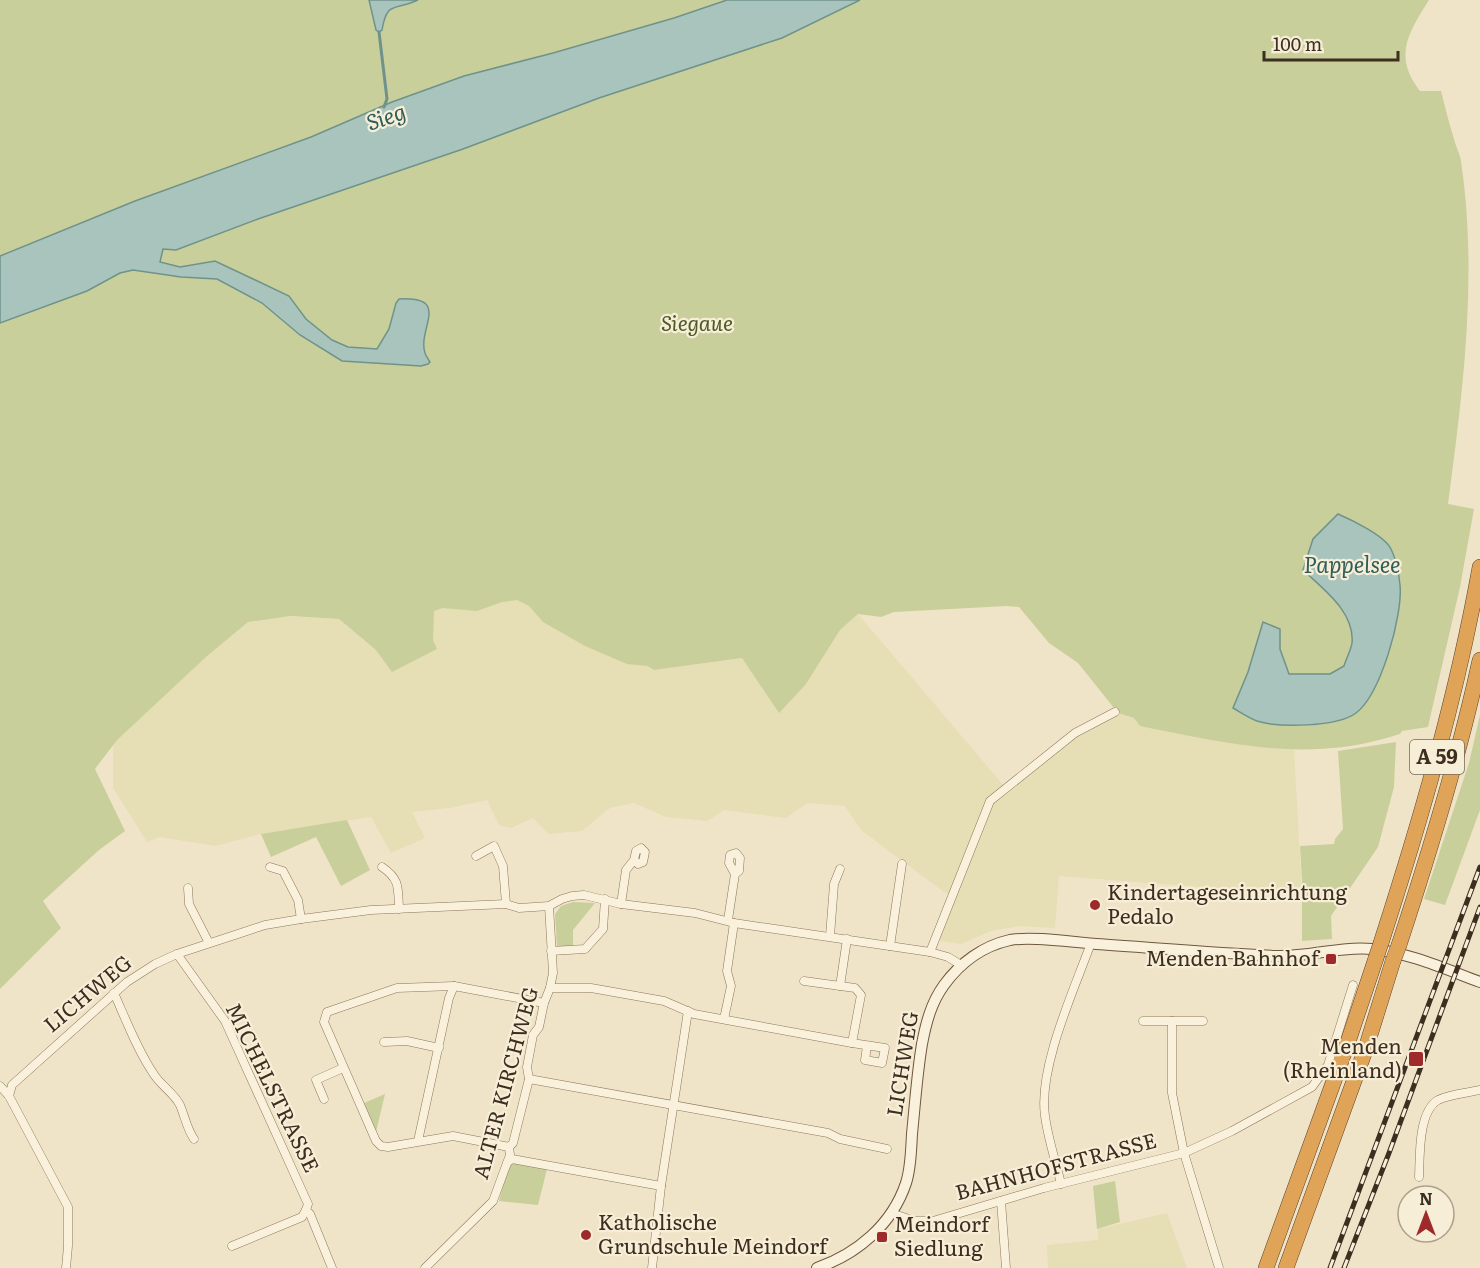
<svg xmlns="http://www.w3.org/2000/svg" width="1480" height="1268" viewBox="0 0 1480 1268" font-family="Literata,serif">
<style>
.farmland{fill:#e6deb5}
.green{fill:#c9cf9b}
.water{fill:#a9c4bc;stroke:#6f938a;stroke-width:1.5}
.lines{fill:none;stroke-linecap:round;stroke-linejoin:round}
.stream{stroke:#6f938a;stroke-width:3}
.street-casing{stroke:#8d765c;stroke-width:9}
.secondary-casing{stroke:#6f573f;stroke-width:12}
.highway-casing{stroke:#5b4430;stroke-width:16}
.street{stroke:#faf1dc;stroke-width:8}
.secondary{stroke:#faf1dc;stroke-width:10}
.highway{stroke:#e0a458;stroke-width:15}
.rail-casing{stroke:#3d2e20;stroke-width:5}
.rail{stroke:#f7eed8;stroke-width:3;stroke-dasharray:9;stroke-linecap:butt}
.highway-bridge-casing{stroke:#5b4430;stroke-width:16;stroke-linecap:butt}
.highway-bridge{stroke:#e0a458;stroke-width:15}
.poi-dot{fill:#9e2a2b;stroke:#f7eed8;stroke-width:2}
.labels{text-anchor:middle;stroke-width:4.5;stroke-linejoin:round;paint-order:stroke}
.shield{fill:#f7eed8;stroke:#756857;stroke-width:1.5}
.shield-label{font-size:20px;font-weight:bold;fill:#3d2e20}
.park-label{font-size:21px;font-style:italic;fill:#4d5a26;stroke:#f7eed8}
.poi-label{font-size:21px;fill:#3d2e20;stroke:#f7eed8;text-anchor:start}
.street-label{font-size:21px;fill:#3d2e20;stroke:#f7eed8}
.water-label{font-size:22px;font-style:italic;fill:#2f5d5a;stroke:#f7eed8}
</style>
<rect width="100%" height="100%" fill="#f0e4c8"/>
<g class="farmland">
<polygon points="513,598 654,670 742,658 806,684 840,630 858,614 1004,786 988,800 950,894 944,892 861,830 845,806 807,803 786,818 724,810 707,821 666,817 634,803 610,808 582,831 549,834 533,818 511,828 499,825 487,800 450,808 412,812 425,838 391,853 371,817 261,834 215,846 160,837 147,842 113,788 113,742 246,614 339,619 393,664 433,608"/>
<polygon points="1118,713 1191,737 1294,749 1302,895 1059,876 1055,928 1019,926 991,931 961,944 940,941 942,931 993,803 1074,738"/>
<polygon points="1167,1213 1187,1268 1048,1268 1047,1245 1098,1240 1098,1229"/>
</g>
<g class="green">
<path d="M 0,0 L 1429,0 C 1408,33 1393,57 1420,91 L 1441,91 C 1445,107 1449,123 1454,139 C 1456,147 1460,154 1461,161 C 1478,275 1463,391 1448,504 L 1474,509 L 1460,587 L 1428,727 L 1402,731 L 1400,734 C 1310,764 1230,744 1140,726 L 1134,718 L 1118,713 L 1078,663 L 1049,643 L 1019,607 L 1007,606 L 894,612 L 881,617 L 858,614 L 840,630 L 806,684 L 779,713 L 742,658 L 654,670 L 647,666 L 627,664 L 585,646 L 543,622 L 529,606 L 517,600 L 502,602 L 477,611 L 443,608 L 434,611 L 433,640 L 437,649 L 392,672 L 376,650 L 339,619 L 290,616 L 248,622 L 207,656 L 117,740 L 95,769 L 125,831 L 99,850 L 43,901 L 61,928 L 0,989 Z"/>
<polygon points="1480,715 1480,810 1445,905 1424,899 1469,763"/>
<polygon points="1396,742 1394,787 1378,847 1331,916 1332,939 1302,941 1302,880 1300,846 1334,844 1335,839 1343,829 1338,751"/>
<polygon points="347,820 370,870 341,886 316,837 271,857 261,834"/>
<polygon points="573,902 595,903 573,930 573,946 557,947 555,914 561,906"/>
<polygon points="385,1094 376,1132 364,1103"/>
<polygon points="515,1163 547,1169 538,1205 499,1201 508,1167"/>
<polygon points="1115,1181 1120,1222 1097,1229 1093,1186"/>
</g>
<g class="water">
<path d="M 369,0 L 418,0 C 395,11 387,0 382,30 L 379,32 L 376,30 Z"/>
<path d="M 727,0 L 860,0 L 782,38 L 599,98 L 463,149 L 258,219 L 176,250 L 163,249 L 160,262 L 180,267 L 215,261 L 289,296 L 306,319 L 332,340 L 348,347 L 377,349 L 389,329 L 396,303 L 399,299 C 452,296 417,329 425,353 C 426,356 428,359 430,362 L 428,364 L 421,366 L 342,361 L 300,335 L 262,303 L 217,279 L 181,277 L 133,270 L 120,273 L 87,291 L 0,323 L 0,256 L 135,201 L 311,137 L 392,102 L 464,76 L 553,53 L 674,18 Z"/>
<path d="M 1338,514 C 1352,520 1385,536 1391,549 C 1396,559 1399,574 1400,585 C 1403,615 1381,694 1356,713 C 1337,727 1279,728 1257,721 C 1249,718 1240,712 1233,708 L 1248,672 L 1263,622 L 1280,629 L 1280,649 L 1289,674 L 1330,674 L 1344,666 C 1346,659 1351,650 1352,643 C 1355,612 1323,589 1303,570 L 1313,539 Z"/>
</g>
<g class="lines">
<polyline class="stream" points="379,32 387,99 384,107"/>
<defs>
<g id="street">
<polyline points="476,856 494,846 503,866 506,904"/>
<polyline points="270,867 283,871 298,900 301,919"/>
<path d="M 382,867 C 400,879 398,888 399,909"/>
<polyline points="188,888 189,904 209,943"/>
<polyline points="621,904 626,870 634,860 638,864 643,862 645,852 641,848 636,851 634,860"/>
<polyline points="728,920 735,874 739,871 740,858 736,853 730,855 729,863 735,874"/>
<polyline points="830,936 834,884 840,869"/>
<polyline points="890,946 902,864"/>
<polyline points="551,951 585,949 603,929 605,899"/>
<polyline points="930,952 990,801 1075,733 1115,712"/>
<polyline points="177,954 225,1021 308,1204 306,1210 310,1214 332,1268"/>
<polyline points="454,986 397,988 327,1012 324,1022 376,1141 381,1146 388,1147 453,1136 509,1147"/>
<polyline points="840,986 847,939"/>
<polyline points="550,988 591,988 664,1001 694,1014 852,1043 861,995 855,988 804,981"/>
<path d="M 114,993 C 126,1020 137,1049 153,1073 C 160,1085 173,1092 180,1105 C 185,1117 187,1129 194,1139"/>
<polyline points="724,1019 731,986 727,971 734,923"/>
<polyline points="1143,1021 1172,1021 1172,1093 1184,1153 1219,1268"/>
<polyline points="1172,1021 1203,1021"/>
<polyline points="384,1042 407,1041 439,1048"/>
<polyline points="852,1043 885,1048 882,1063 865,1060 867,1046"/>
<polyline points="529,1079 828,1133 840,1139 887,1149"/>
<polyline points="0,1086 9,1096 68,1207 68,1246 66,1268"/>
<polyline points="9,1096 12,1085 127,982 155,964 177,954 265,925 301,919 371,910 506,904 519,908 549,906 562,899 572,896 584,895 621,904 695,913 734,923 930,952 948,957 961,965"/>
<polyline points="324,1099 316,1080 343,1068"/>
<polyline points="418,1141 449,998 454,986 544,1003"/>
<polyline points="507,1163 512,1159 661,1186"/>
<path d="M 1419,1177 C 1420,1156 1418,1112 1438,1100 C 1450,1094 1467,1093 1480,1090"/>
<path d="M 1061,1184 C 1056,1162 1048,1139 1045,1116 C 1038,1068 1074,990 1091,943"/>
<polyline points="1001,1201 1006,1268"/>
<polyline points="891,1213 915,1221 933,1221 1044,1188 1184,1153 1232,1131 1312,1087 1328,1065 1353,985"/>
<polyline points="232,1246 302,1217 306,1210"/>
<polyline points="425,1268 493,1201 510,1155 509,1147 513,1143 529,1079 527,1067 533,1035 539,1027 544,1003 550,988 553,973 549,906"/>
<polyline points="652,1268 661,1186 688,1011"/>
</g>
<path id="secondary" d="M 817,1268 C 857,1254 892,1225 906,1183 C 911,1168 911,1150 912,1134 C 915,1104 917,1074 922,1044 C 926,1023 931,1003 944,985 C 960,963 983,946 1010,940 C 1031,936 1073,942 1096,944 C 1156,948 1217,953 1277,956 C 1309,957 1340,946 1372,949 C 1410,953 1445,969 1480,982"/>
<g id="highway">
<path d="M 1381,943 C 1421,819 1457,695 1480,567"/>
<path d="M 1399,945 C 1430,851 1459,757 1480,660"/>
<polyline points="1266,1268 1348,1042 1376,958"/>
<polyline points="1286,1268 1366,1048 1393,961"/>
</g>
</defs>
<use href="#street" class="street-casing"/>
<use href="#secondary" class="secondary-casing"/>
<use href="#highway" class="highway-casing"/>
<use href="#street" class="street"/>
<use href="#secondary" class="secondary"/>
<use href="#highway" class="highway"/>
<defs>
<g id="rail">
<polyline points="1330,1268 1480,867"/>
<polyline points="1344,1268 1389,1153 1480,907"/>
</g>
</defs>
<use href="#rail" class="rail-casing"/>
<use href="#rail" class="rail"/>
<defs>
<g id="highway-bridge">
<polyline points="1376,958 1381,943"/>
<polyline points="1393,961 1399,945"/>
</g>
</defs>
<use href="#highway-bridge" class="highway-bridge-casing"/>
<use href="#highway-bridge" class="highway-bridge"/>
</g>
<g class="poi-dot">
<circle cx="1095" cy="905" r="6"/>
<rect x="1325" y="953" width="12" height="12" rx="3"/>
<rect x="1408" y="1051" width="16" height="16" rx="3"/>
<circle cx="586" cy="1235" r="6"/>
<rect x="876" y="1231" width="12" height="12" rx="3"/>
</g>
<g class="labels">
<rect class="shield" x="1410" y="740" width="54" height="34" rx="4.5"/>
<g class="shield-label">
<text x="1437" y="764">A 59</text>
</g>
<g class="park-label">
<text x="697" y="331">Siegaue</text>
</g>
<g class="poi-label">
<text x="1107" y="900">Kindertageseinrichtung<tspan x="1107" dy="24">Pedalo</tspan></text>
<text x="1319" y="966" text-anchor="end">Menden Bahnhof</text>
<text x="1402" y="1054" text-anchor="end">Menden<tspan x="1402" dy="24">(Rheinland)</tspan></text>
<text x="598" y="1230">Katholische<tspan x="598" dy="24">Grundschule Meindorf</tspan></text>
<text x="894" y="1232">Meindorf<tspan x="894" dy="24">Siedlung</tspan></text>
</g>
<g class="street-label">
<text transform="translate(88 994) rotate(-40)" y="7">LICHWEG</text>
<text transform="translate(903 1064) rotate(-81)" y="7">LICHWEG</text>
<text transform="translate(506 1083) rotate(-75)" y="7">ALTER KIRCHWEG</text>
<text transform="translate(272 1088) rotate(64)" y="7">MICHELSTRASSE</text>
<text transform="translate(1056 1167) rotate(-15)" y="7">BAHNHOFSTRASSE</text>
</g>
<g class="water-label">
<text transform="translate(386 117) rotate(-19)" y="8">Sieg</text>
<text x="1352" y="573">Pappelsee</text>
</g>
</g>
<g transform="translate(1426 1214)"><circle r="28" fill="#f7eed8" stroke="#ada18e" stroke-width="1.5"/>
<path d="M0-4.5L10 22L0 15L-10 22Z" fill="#9e2a2b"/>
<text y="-9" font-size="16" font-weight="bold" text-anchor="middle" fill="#3d2e20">N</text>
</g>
<path d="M1264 51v9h134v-9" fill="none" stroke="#3d2e20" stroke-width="3"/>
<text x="1273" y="51" font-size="18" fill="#3d2e20" stroke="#f7eed8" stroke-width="4.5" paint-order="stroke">100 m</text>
</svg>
